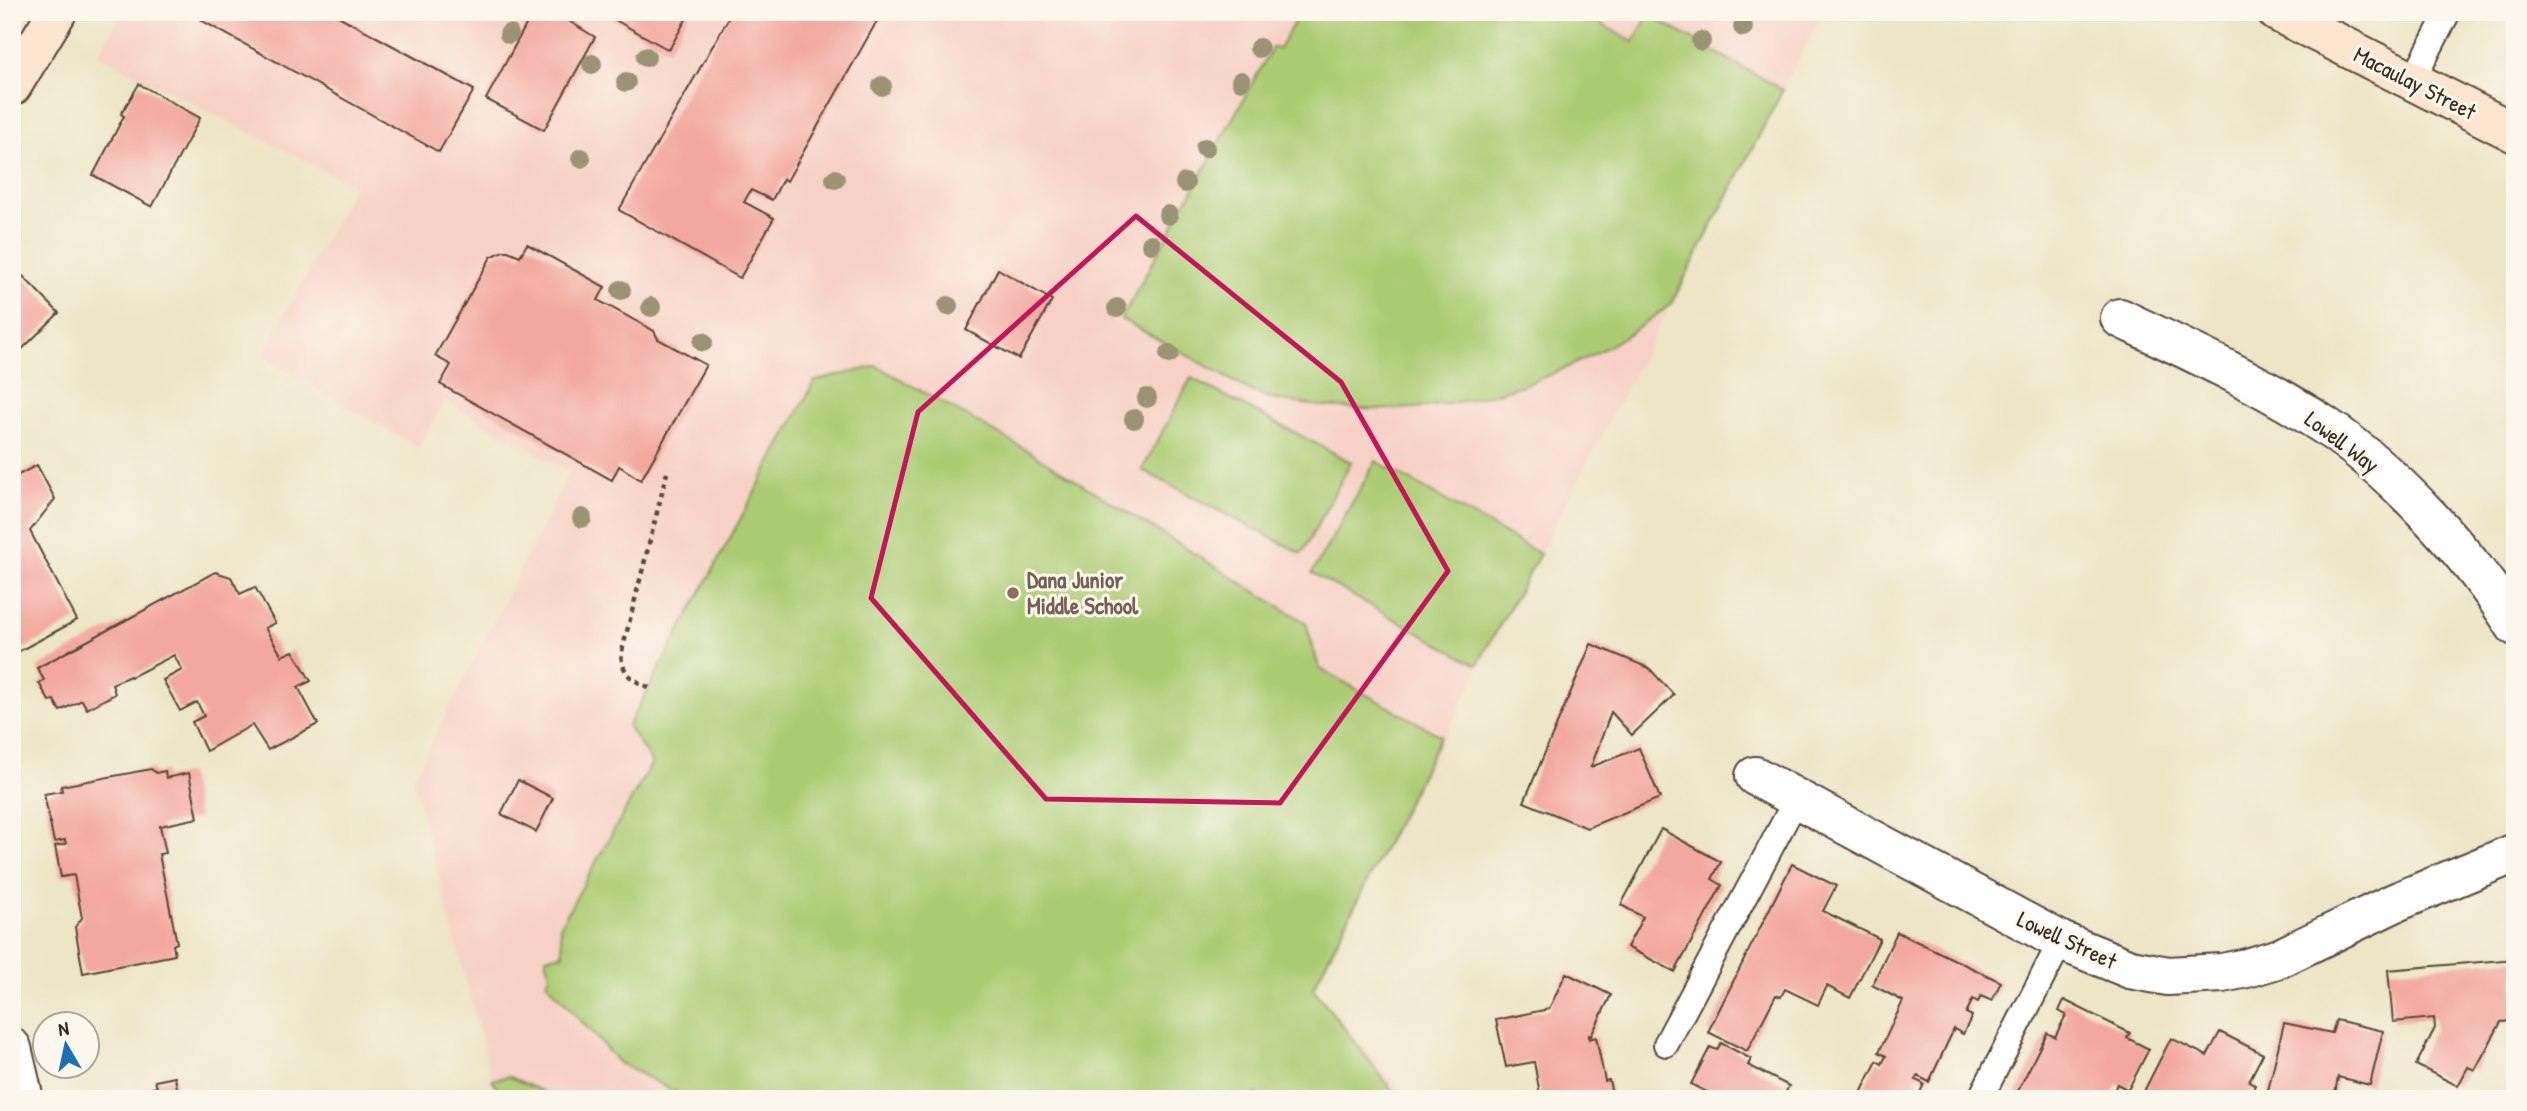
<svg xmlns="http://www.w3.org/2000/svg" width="2527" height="1111" viewBox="0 0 2527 1111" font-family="'Patrick Hand',sans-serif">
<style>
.built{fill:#f7d1c6}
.green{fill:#accc73;stroke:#747b48;stroke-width:2}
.building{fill:#f3a89f}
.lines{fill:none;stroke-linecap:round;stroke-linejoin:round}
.lane-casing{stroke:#564637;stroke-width:28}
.street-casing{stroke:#564637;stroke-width:42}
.secondary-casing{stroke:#564637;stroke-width:42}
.path{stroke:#564637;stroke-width:4.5;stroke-dasharray:5 5;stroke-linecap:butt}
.lane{stroke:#fff;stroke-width:24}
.street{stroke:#fff;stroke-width:38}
.secondary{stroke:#fbe5cf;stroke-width:38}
.tree{fill:#9a9475}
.marked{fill:none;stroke:#c2185b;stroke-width:5;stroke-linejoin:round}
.education-dot{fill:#8d6e63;stroke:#fbf7ec;stroke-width:2.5}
.labels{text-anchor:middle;stroke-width:6;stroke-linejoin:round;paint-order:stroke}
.street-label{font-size:23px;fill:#3b2a1e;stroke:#fbf7ec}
.education-label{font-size:23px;font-weight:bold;fill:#785e54;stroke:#fbf7ec;text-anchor:start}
</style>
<rect width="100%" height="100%" fill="#fbf7ec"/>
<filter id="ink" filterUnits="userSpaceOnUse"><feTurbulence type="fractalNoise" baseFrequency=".0143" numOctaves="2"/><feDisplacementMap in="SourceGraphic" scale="14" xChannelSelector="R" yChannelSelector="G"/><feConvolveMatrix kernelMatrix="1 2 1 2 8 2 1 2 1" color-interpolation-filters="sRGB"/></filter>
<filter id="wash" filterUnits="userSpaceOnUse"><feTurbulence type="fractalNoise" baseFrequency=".00686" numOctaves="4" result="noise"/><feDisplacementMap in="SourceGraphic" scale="28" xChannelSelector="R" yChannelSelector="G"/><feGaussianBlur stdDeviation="1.57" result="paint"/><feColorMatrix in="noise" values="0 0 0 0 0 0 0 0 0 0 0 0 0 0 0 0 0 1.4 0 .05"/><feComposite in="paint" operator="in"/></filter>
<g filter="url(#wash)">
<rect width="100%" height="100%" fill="#ece5c6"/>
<polygon class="built" points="123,12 1823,12 1313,988 1410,1099 505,1099 492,1080 413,779 570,472 444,401 419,448 262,357 354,186 98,55"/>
<g class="green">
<path d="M 1300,12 L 1580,12 L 1633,42 L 1649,15 L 1783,90 L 1671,304 C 1573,381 1448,422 1324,406 C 1302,404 1276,402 1256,393 C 1242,387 1228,378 1214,370 C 1183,353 1152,336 1121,319 L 1272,48 L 1279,49 Z"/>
<polygon points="877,366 1032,453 1306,623 1319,668 1441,736 1313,988 1399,1099 1255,1099 1257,1094 1247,1099 689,1099 619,1063 546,982 550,976 546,957 563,954 560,926 652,763 628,726 649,688 815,381"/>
<polygon points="1191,378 1351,462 1302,554 1142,470"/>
<polygon points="1376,461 1540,554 1477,665 1312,573"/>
<polygon points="508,1076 559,1099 505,1099 492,1080"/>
</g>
<g id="blocks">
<g class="building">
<polygon points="205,12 331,12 474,90 439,152 201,20"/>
<polygon points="533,12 554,12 595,37 544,130 486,99"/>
<polygon points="601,12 690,12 669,50"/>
<polygon points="732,12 882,12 787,181 783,179 772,200 751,190 744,202 774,218 740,278 619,210"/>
<polygon points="139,84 200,118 152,207 93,175 124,116 121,114"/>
<polygon points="527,244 605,287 598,300 654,331 658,339 706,365 641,480 619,466 612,480 440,384 451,365 435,356 491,257 503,251 508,251 520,256"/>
<polygon points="12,265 59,313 12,359"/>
<polygon points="998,269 1052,300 1019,359 966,330"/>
<polygon points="37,465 55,499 30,531 77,620 12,655 12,478"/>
<polygon points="215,572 231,577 240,594 255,587 275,623 265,628 282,656 293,651 311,681 298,687 318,724 268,750 252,725 206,751 192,722 204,716 197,702 180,711 163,680 182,670 174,655 131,677 130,676 112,684 115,694 87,709 82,700 60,711 54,700 49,701 39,683 44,680 37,668"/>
<polygon points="1591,644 1649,668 1674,695 1632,735 1611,712 1591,767 1639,748 1660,798 1587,828 1524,802"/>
<polygon points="151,769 156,773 165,771 166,778 189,773 198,818 160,826 166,853 159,854 177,943 173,945 175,955 83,973 75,927 82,918 74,875 61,877 55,846 66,844 65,840 54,842 44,794 62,791 61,786"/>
<polygon points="518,780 553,798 536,832 501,814"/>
<polygon points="1661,829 1721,862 1712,879 1722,885 1675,972 1627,947 1643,917 1621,905"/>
<polygon points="1792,864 1836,886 1823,911 1880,939 1850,998 1827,986 1818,1005 1785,989 1781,997 1776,995 1747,1051 1708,1032"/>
<polygon points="1897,932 2001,982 1992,1001 1981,996 1978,1002 1973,999 1966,1013 1972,1016 1963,1034 1954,1029 1929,1082 1918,1076 1916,1080 1924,1084 1917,1099 1858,1099 1877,1061 1882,1064 1886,1056 1879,1052 1903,1001 1872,985"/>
<polygon points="2515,959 2515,1014 2511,1021 2501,1022 2475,1070 2468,1067 2458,1086 2416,1065 2435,1028 2434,1018 2393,1022 2388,970"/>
<polygon points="1566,973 1611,995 1591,1036 1589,1035 1589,1039 1596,1037 1605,1081 1609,1080 1613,1099 1541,1099 1534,1062 1506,1067 1496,1020 1549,1009"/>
<polygon points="2064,1000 2130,1033 2127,1038 2149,1049 2128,1090 2117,1084 2110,1099 2014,1099 2047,1033 2055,1037 2066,1015 2059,1011"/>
<polygon points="2336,1020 2383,1031 2370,1085 2338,1077 2334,1099 2266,1099 2284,1023 2332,1033"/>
<polygon points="2220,1032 2263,1054 2249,1081 2255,1085 2248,1099 2140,1099 2171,1038 2207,1056"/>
<polygon points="1721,1043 1751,1059 1748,1065 1789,1086 1782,1099 1720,1099 1691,1084 1710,1047 1717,1050"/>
<polygon points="175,1077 179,1099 107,1099 157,1087 155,1081"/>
</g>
</g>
</g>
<g filter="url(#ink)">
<use href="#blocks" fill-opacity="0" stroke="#564637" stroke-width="2"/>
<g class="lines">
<defs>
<g id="lane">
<polyline points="2412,82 2448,12"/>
<polyline points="1666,1044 1797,798"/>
<polyline points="1980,1099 2061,941"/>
</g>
<g id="street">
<path d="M 2120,318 C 2190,351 2260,383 2324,425 C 2394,471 2470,555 2515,626"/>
<polyline points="1755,776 2061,941 2130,969 2168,976 2222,973 2247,968 2280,958 2394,903 2515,853"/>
<polyline points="12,1048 24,1099"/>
</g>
<g id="secondary">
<polyline points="2277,12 2515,133"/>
<polyline points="12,86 57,12"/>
</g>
</defs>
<use href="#lane" class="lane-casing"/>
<use href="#street" class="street-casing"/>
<use href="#secondary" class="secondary-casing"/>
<path class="path" d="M 649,688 C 631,678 624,677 621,655 L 667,473"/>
<use href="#lane" class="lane"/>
<use href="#street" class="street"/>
<use href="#secondary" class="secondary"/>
</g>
<g class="tree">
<circle cx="1743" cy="27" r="10"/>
<circle cx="509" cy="34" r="10"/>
<circle cx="1701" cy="41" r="10"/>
<circle cx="1259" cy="48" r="10"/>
<circle cx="646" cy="57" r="10"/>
<circle cx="592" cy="64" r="10"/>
<circle cx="1241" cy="81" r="10"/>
<circle cx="626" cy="82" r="10"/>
<circle cx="882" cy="86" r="10"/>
<circle cx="1205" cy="148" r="10"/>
<circle cx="581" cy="158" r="10"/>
<circle cx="835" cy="179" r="10"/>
<circle cx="1185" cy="183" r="10"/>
<circle cx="1168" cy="215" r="10"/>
<circle cx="1151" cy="244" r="10"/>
<circle cx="621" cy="290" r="10"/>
<circle cx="948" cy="306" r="10"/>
<circle cx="651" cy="307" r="10"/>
<circle cx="1117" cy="308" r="10"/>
<circle cx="703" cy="342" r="10"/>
<circle cx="1169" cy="354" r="10"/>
<circle cx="1147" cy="398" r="10"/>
<circle cx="1134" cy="419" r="10"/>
<circle cx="582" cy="518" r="10"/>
</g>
</g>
<path class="marked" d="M 1136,216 L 1341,382 L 1448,571 L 1280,803 L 1046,799 L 871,598 L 918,412 Z"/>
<circle class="education-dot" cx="1013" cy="593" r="7"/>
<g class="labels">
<g class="street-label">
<text transform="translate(2415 83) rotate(27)" y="8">Macaulay Street</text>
<text transform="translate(2342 442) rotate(37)" y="8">Lowell Way</text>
<text transform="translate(2067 940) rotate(25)" y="8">Lowell Street</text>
</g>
<g class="education-label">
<text x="1027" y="588">Dana Junior<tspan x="1027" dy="26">Middle School</tspan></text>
</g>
</g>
<rect width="2527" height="1111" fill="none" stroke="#fbf7ec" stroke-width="42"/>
<g transform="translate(66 1045) rotate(351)"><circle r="33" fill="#fbf7ec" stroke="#aea59a" stroke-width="2"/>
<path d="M0-5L12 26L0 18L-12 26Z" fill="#1f6fb2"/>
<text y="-10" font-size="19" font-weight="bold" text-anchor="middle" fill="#3b2a1e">N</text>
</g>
</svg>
